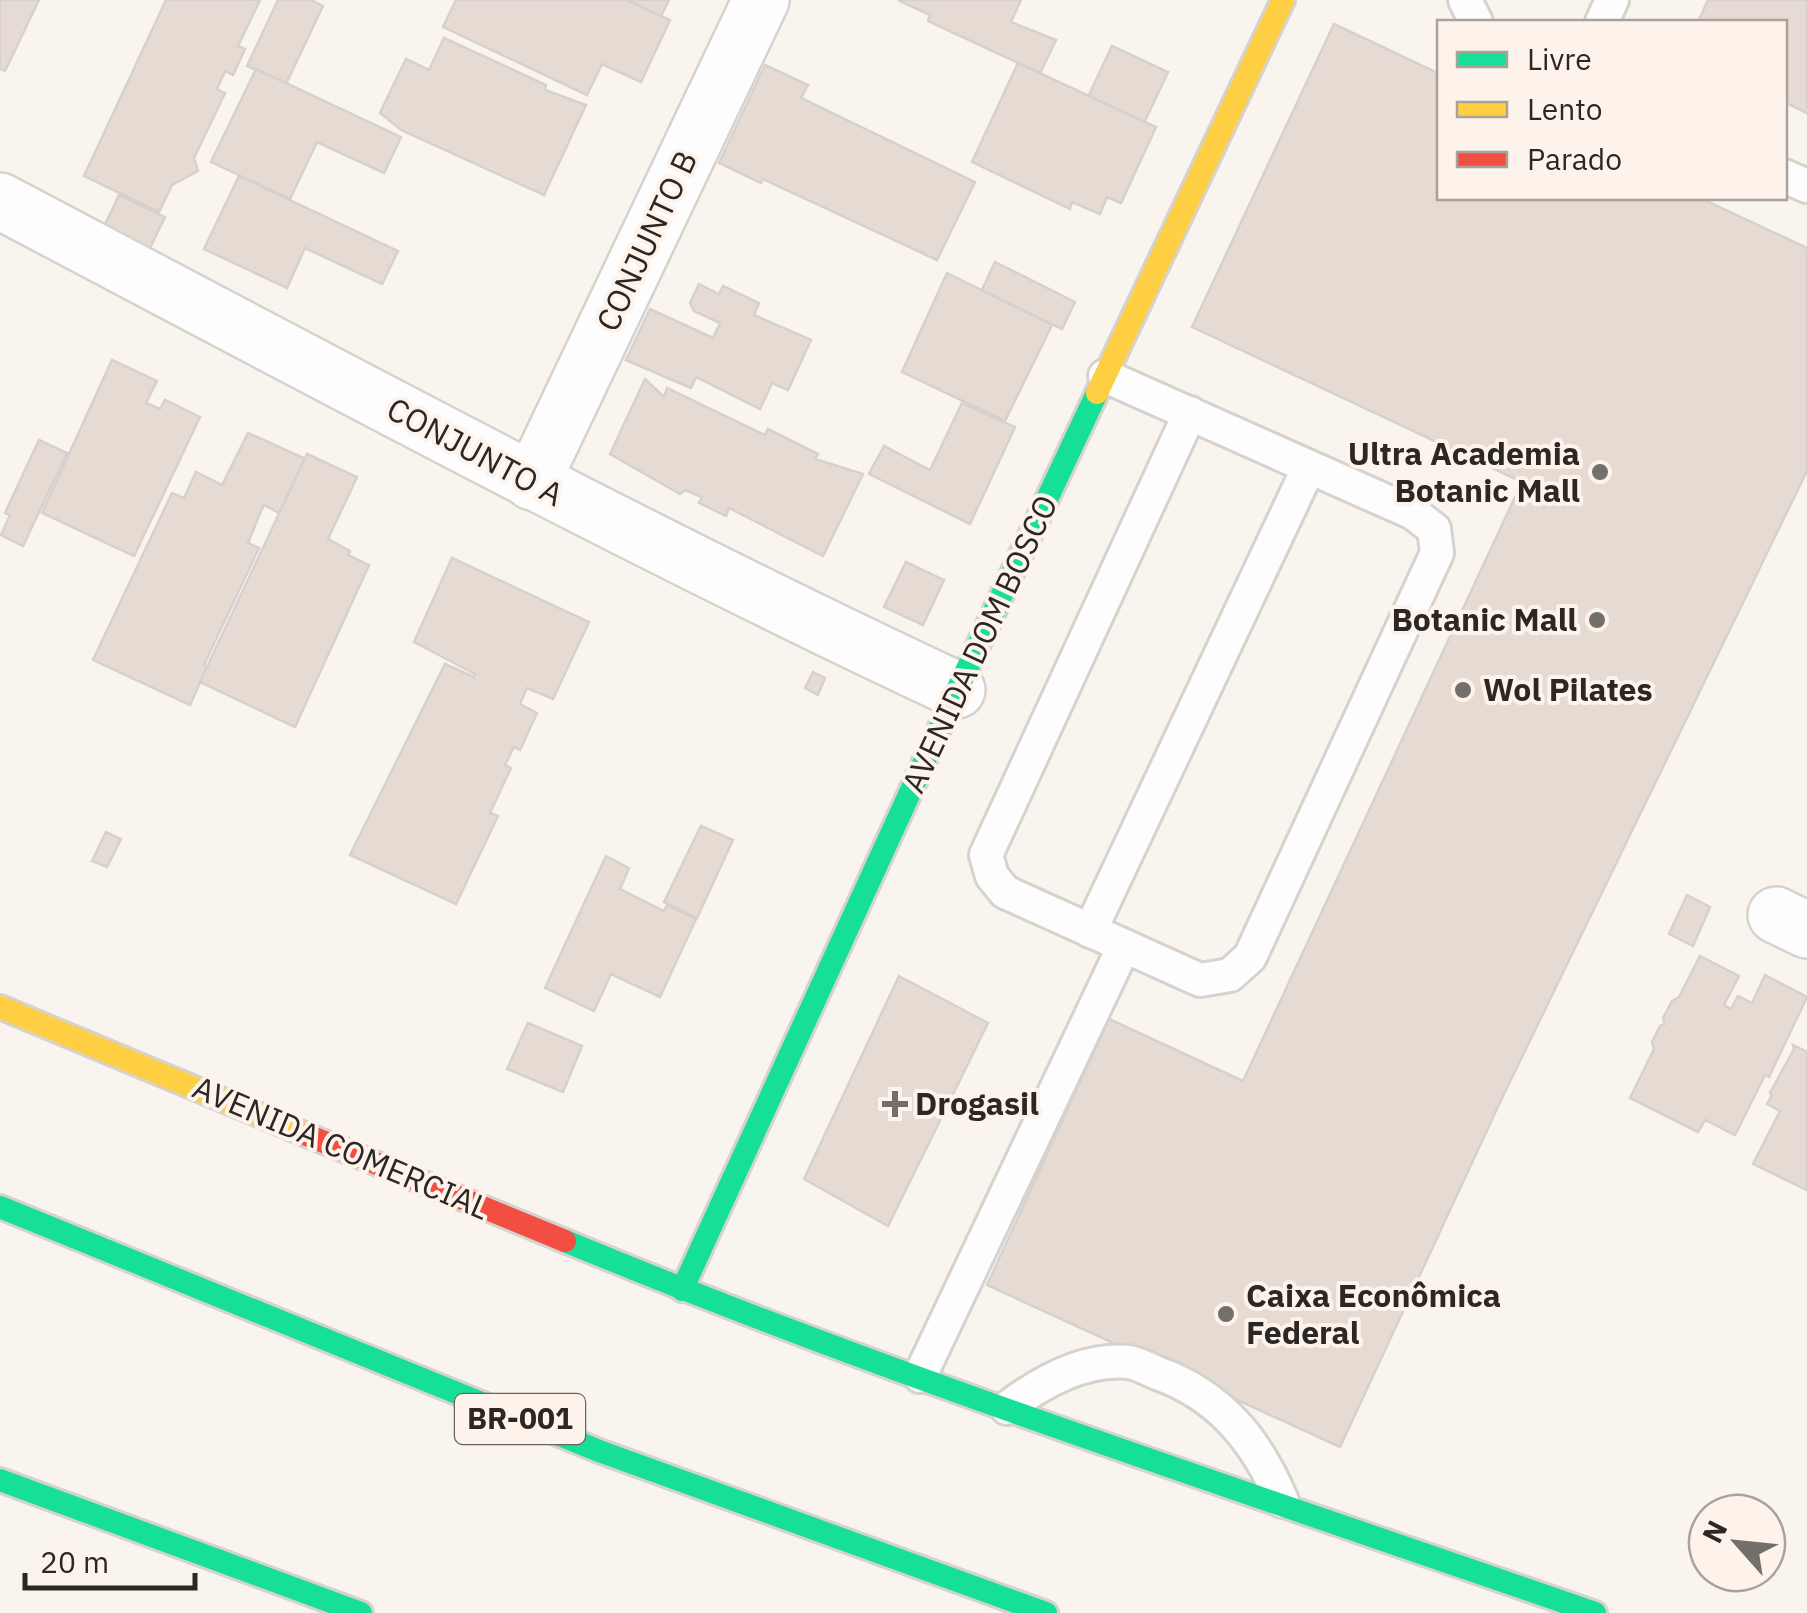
<svg xmlns="http://www.w3.org/2000/svg" width="1807" height="1613" viewBox="0 0 1807 1613" font-family="'IBM Plex Sans',sans-serif">
<style>
.building{fill:#e5dbd3;stroke:#d6d1ce;stroke-width:2.5}
.lines{fill:none;stroke-linecap:round;stroke-linejoin:round}
.lane-casing{stroke:#d6d2ce;stroke-width:38}
.street-casing{stroke:#d6d2ce;stroke-width:60}
.fast-casing{stroke:#d6d2ce;stroke-width:28}
.slow-casing{stroke:#d6d2ce;stroke-width:28}
.jam-casing{stroke:#d6d2ce;stroke-width:28}
.lane{stroke:#fefdfd;stroke-width:32}
.street{stroke:#fefdfd;stroke-width:55}
.fast{stroke:#16e098;stroke-width:22}
.slow{stroke:#ffcf43;stroke-width:22}
.jam{stroke:#f24e42;stroke-width:22}
.poi-dot{fill:#736f6b;stroke:#fef3eb;stroke-width:4}
.labels{text-anchor:middle;stroke-width:8;stroke-linejoin:round;paint-order:stroke}
.shield{fill:#fef3eb;stroke:#6a6460;stroke-width:2.5}
.shield-label{font-size:30px;font-weight:bold;fill:#2b2724}
.street-label{font-size:32px;fill:#2b2724;stroke:#fef3eb}
.poi-label{font-size:32px;font-weight:bold;fill:#2b2724;stroke:#fef3eb;text-anchor:start}
</style>
<rect width="100%" height="100%" fill="#faf4ef"/>
<g class="building">
<polygon points="0,0 39,0 5,71 0,69"/>
<polygon points="166,0 260,0 238,46 245,49 233,75 225,71 217,89 225,93 194,158 198,171 172,185 159,212 84,176"/>
<polygon points="278,0 311,0 323,6 286,84 247,66"/>
<polygon points="456,0 627,0 670,20 641,82 602,64 587,95 443,27"/>
<polygon points="627,0 669,0 661,16"/>
<polygon points="898,0 1021,0 1011,22 1056,40 1040,73 928,21 930,15"/>
<polygon points="1708,0 1807,0 1807,113 1784,102 1784,22 1698,22"/>
<polygon points="1334,24 1440,74 1440,198 1700,198 1807,248 1807,471 1503,1096 1340,1447 987,1285 1109,1019 1243,1081 1522,482 1192,327"/>
<polygon points="444,38 546,85 545,90 586,105 544,195 401,130 380,113 406,59 429,70"/>
<polygon points="1112,46 1168,72 1144,123 1088,97"/>
<polygon points="1018,63 1156,127 1121,203 1107,197 1100,214 1072,202 1070,209 972,162"/>
<polygon points="765,65 808,85 801,98 975,182 937,260 763,179 761,183 719,163"/>
<polygon points="256,69 401,137 384,173 317,142 290,199 211,162"/>
<polygon points="239,176 398,251 382,284 305,248 287,288 204,249"/>
<polygon points="119,195 165,217 146,256 101,233"/>
<polygon points="995,262 1075,302 1062,329 982,290"/>
<polygon points="947,273 1052,325 1005,421 902,372"/>
<polygon points="699,284 719,294 723,286 759,303 754,315 811,340 788,390 772,383 760,409 696,377 691,388 626,360 650,309 713,338 720,323 694,311 690,303"/>
<polygon points="112,360 157,381 146,403 160,409 165,400 200,417 134,556 42,513"/>
<polygon points="645,379 664,397 667,388 765,435 768,429 818,454 815,459 863,474 823,556 729,508 726,516 699,503 702,497 685,490 680,494 610,454"/>
<polygon points="962,403 1015,427 970,524 869,474 884,446 930,470"/>
<polygon points="248,433 306,459 279,513 264,505 261,511 248,543 259,548 204,665 207,667 190,705 93,660 172,493 184,498 196,472 222,485"/>
<polygon points="39,440 67,453 23,546 1,535 10,515 5,513"/>
<polygon points="307,454 357,477 328,539 350,551 348,555 369,565 295,727 200,682"/>
<polygon points="452,558 589,622 553,699 527,688 520,704 537,713 520,750 514,747 505,765 511,768 490,813 498,816 456,904 350,855 445,664 474,677 475,674 414,642"/>
<polygon points="906,562 944,580 923,625 884,607"/>
<polygon points="813,672 825,678 818,695 805,688"/>
<polygon points="701,826 733,840 697,918 664,902"/>
<polygon points="106,832 121,839 107,867 92,861"/>
<polygon points="606,856 629,868 620,889 664,911 667,905 696,919 660,997 611,974 594,1011 545,988"/>
<polygon points="1687,895 1710,907 1693,946 1669,934"/>
<polygon points="1700,956 1739,976 1724,1005 1731,1009 1738,996 1752,1003 1765,975 1807,997 1769,1077 1765,1075 1735,1135 1705,1120 1698,1132 1630,1098 1654,1049 1652,1042 1660,1026 1665,1024 1663,1018 1672,1001 1679,997"/>
<polygon points="899,976 988,1023 888,1226 804,1179"/>
<polygon points="528,1023 582,1046 563,1092 507,1069"/>
<polygon points="1793,1045 1807,1052 1807,1190 1753,1164 1780,1111 1767,1104 1772,1095 1770,1093 1794,1049"/>
</g>
<g class="lines">
<defs>
<g id="lane">
<polyline points="1465,0 1476,22"/>
<polyline points="1602,22 1612,0"/>
<polyline points="1784,176 1807,186"/>
<polyline points="1105,376 1413,513 1434,529 1437,553 1250,957 1230,975 1200,980 1005,892 992,876 986,855 1190,413"/>
<polyline points="1090,931 1309,467"/>
<polyline points="920,1376 1124,946"/>
<path d="M 1007,1408 C 1040,1383 1084,1358 1128,1362 C 1137,1363 1148,1369 1157,1373 C 1220,1395 1257,1441 1282,1501"/>
</g>
<g id="street">
<path d="M 0,201 C 317,368 632,538 957,690"/>
<polyline points="532,482 761,0"/>
<polyline points="1776,915 1807,930"/>
</g>
<g id="fast">
<polyline points="0,1207 599,1451 1046,1613"/>
<path d="M 565,1241 C 902,1381 1251,1493 1595,1613"/>
<polyline points="682,1290 957,690 1097,393"/>
<polyline points="0,1480 361,1613"/>
</g>
<g id="slow">
<polyline points="1097,393 1283,0"/>
<polyline points="0,1007 307,1135"/>
</g>
<polyline id="jam" points="307,1135 565,1241"/>
</defs>
<use href="#lane" class="lane-casing"/>
<use href="#street" class="street-casing"/>
<use href="#fast" class="fast-casing"/>
<use href="#slow" class="slow-casing"/>
<use href="#jam" class="jam-casing"/>
<use href="#lane" class="lane"/>
<use href="#street" class="street"/>
<use href="#fast" class="fast"/>
<use href="#slow" class="slow"/>
<use href="#jam" class="jam"/>
</g>
<g class="poi-dot">
<circle cx="1600" cy="472" r="10"/>
<circle cx="1597" cy="620" r="10"/>
<circle cx="1463" cy="690" r="10"/>
<path d="M890 1089h10v10h10v10h-10v10h-10v-10h-10v-10h10z"/>
<circle cx="1226" cy="1314" r="10"/>
</g>
<g class="labels">
<rect class="shield" x="455" y="1394" width="130" height="50" rx="8"/>
<g class="shield-label">
<text x="520" y="1429">BR-001</text>
</g>
<g class="street-label">
<text transform="translate(647 241) rotate(-65)" y="11">CONJUNTO B</text>
<text transform="translate(475 452) rotate(28)" y="11">CONJUNTO A</text>
<text transform="translate(980 644) rotate(-65)" y="11">AVENIDA DOM BOSCO</text>
<text transform="translate(341 1148) rotate(23)" y="11">AVENIDA COMERCIAL</text>
</g>
<g class="poi-label">
<text x="1580" y="465" text-anchor="end">Ultra Academia<tspan x="1580" dy="37">Botanic Mall</tspan></text>
<text x="1577" y="631" text-anchor="end">Botanic Mall</text>
<text x="1483" y="701">Wol Pilates</text>
<text x="915" y="1115">Drogasil</text>
<text x="1246" y="1307">Caixa Econômica<tspan x="1246" dy="37">Federal</tspan></text>
</g>
</g>
<rect x="1437" y="20" width="350" height="180" fill="#fef3eb" stroke="#aaa19b" stroke-width="2.5"/>
<rect x="1457" y="52" width="50" height="15" fill="#16e098" stroke="#aaa19b" stroke-width="2.5"/>
<text x="1527" y="70" font-size="30" fill="#2b2724">Livre</text>
<rect x="1457" y="102" width="50" height="15" fill="#ffcf43" stroke="#aaa19b" stroke-width="2.5"/>
<text x="1527" y="120" font-size="30" fill="#2b2724">Lento</text>
<rect x="1457" y="152" width="50" height="15" fill="#f24e42" stroke="#aaa19b" stroke-width="2.5"/>
<text x="1527" y="170" font-size="30" fill="#2b2724">Parado</text>
<g transform="translate(1737 1543) rotate(297)"><circle r="48" fill="#fef3eb" stroke="#aaa19b" stroke-width="2.5"/>
<path d="M0-8L18 38L0 25L-18 38Z" fill="#736f6b"/>
<text y="-15" font-size="28" font-weight="bold" text-anchor="middle" fill="#2b2724">N</text>
</g>
<path d="M25 1573v15h170v-15" fill="none" stroke="#2b2724" stroke-width="5"/>
<text x="40" y="1573" font-size="30" fill="#2b2724" stroke="#fef3eb" stroke-width="8" paint-order="stroke">20 m</text>
</svg>
